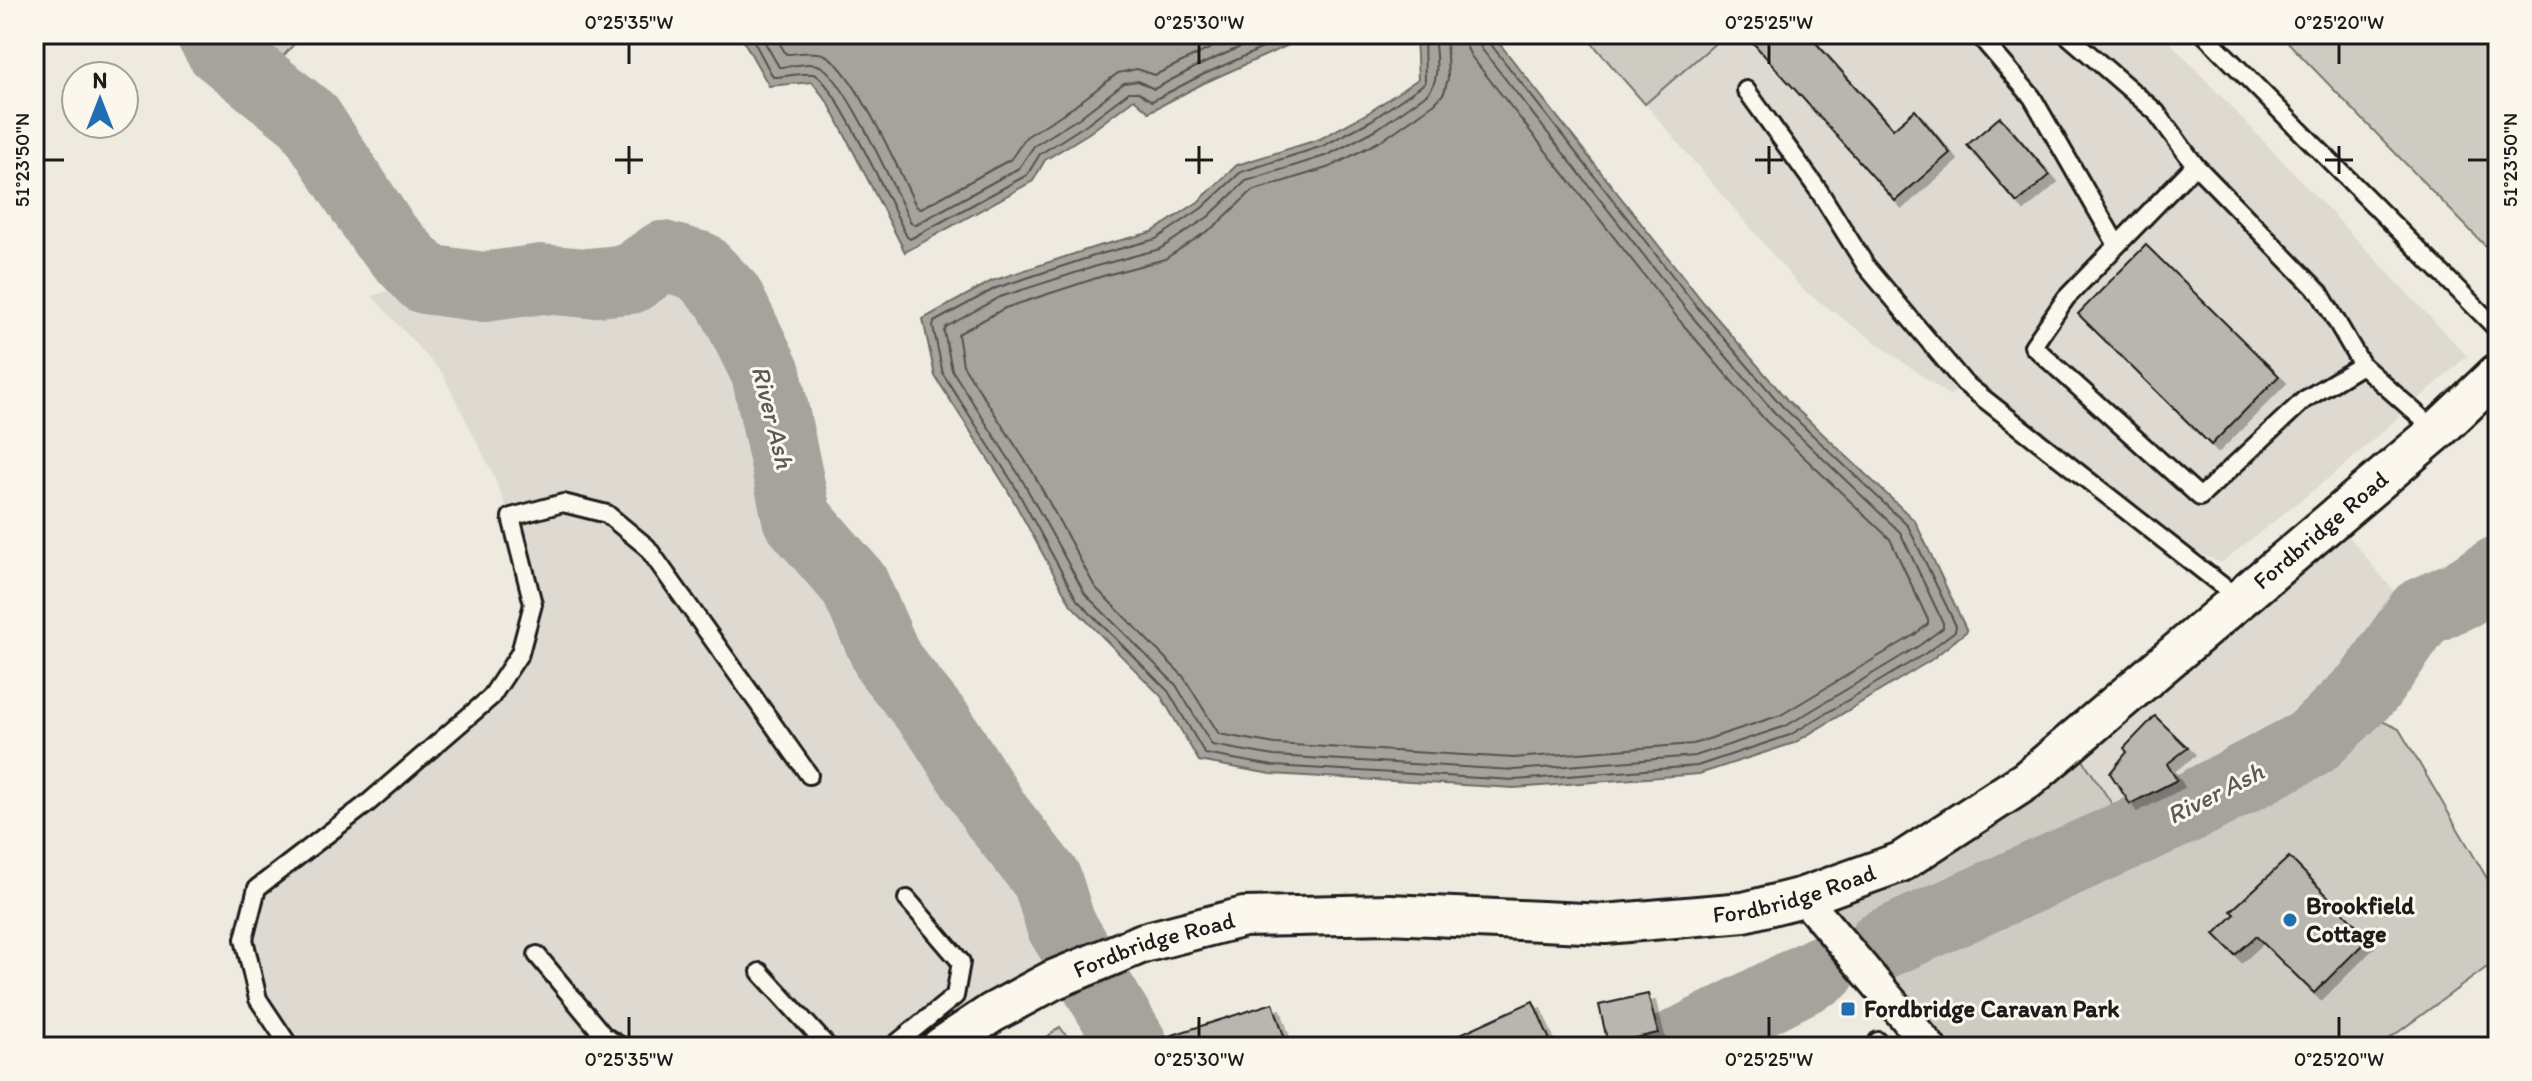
<svg xmlns="http://www.w3.org/2000/svg" width="2532" height="1081" viewBox="0 0 2532 1081" font-family="Itim,sans-serif">
<style>
.built{fill:#dedad1}
.green{fill:#ceccc2;stroke:#75746f;stroke-width:2}
.water{fill:#a6a39d;stroke:#6f6d69;stroke-width:2}
.lines{fill:none;stroke-linecap:round;stroke-linejoin:round}
.shore{stroke:#535250;stroke-width:2}
.river{stroke:#a6a39d;stroke-width:70}
.building{fill:#b9b6af;stroke:#1c1c1c;stroke-width:2;filter:url(#shadow)}
.service-casing{stroke:#1c1c1c;stroke-width:22}
.minor-casing{stroke:#1c1c1c;stroke-width:36}
.tertiary-casing{stroke:#1c1c1c;stroke-width:44}
.service{stroke:#fbf7ec;stroke-width:16}
.minor{stroke:#fbf7ec;stroke-width:30}
.tertiary{stroke:#fbf7ec;stroke-width:38}
.ticks{fill:none;stroke:#1c1c1c;stroke-width:3}
.poi-dot{fill:#1f6fb2;stroke:#fbf7ec;stroke-width:3}
.labels{text-anchor:middle;stroke-width:6;stroke-linejoin:round;paint-order:stroke}
.street-label{font-size:24px;fill:#1c1c1c;stroke:#fbf7ec}
.poi-label{font-size:24px;font-weight:bold;fill:#1c1c1c;stroke:#fbf7ec;text-anchor:start}
.water-label{font-size:26px;font-style:italic;fill:#5a5956;stroke:#fbf7ec}
.neatline{fill:none;stroke:#1c1c1c;stroke-width:3}
.ticks-label{font-size:20px;text-anchor:middle;fill:#1c1c1c}
</style>
<defs>
<filter id="shadow"><feDropShadow dx="7" dy="7" stdDeviation="0" flood-color="#0004"/></filter>
</defs>
<rect width="100%" height="100%" fill="#eeeadf"/>
<filter id="ink" filterUnits="userSpaceOnUse"><feTurbulence type="fractalNoise" baseFrequency=".0125" numOctaves="2"/><feDisplacementMap in="SourceGraphic" scale="16" xChannelSelector="R" yChannelSelector="G"/><feConvolveMatrix kernelMatrix="1 2 1 2 8 2 1 2 1" color-interpolation-filters="sRGB"/></filter>
<g filter="url(#ink)">
<g class="built">
<polygon points="1726,34 2162,34 2467,356 2344,466 2221,563 2156,533 1964,383 1950,396 1802,289 1645,104"/>
<polygon points="663,256 699,266 728,296 766,373 797,518 854,584 889,663 940,726 997,816 1047,880 1061,925 1086,966 926,1047 918,1040 910,1047 290,1047 258,999 244,939 257,888 491,697 520,653 533,604 511,517 490,468 442,373 372,296 425,279 484,287 542,279 587,283 630,279"/>
<polygon points="2342,528 2401,600 2293,733 2120,816 2079,754"/>
</g>
<g class="green">
<polygon points="211,34 287,34 295,43 261,81 220,49"/>
<polygon points="1584,34 1726,34 1645,104"/>
<polygon points="2280,34 2481,34 2498,52 2498,259"/>
<polygon points="2325,694 2399,729 2498,897 2498,959 2378,1047 1927,1047 1819,917 1936,855 2079,754 2120,816 2293,733"/>
<polygon points="1060,1027 1075,1047 1034,1047"/>
</g>
<g class="water">
<polygon points="744,34 1313,34 1204,83 1149,112 1134,99 1089,133 1045,160 1033,181 905,252 829,104 812,82 769,86 742,38"/>
<polygon points="1411,34 1492,34 1703,302 1788,401 1915,521 1967,631 1931,660 1794,743 1699,774 1514,788 1271,774 1199,761 1161,696 1071,605 1006,487 935,376 923,319 992,281 1095,247 1152,232 1198,202 1237,165 1320,139 1368,113 1418,79 1416,37"/>
</g>
<g class="lines">
<g class="shore">
<path d="M 750,34 L 773,77 C 784,77 808,71 816,75 C 836,85 894,210 907,237 L 910,239 L 1027,175 L 1040,154 L 1084,126 L 1129,92 L 1138,92 L 1152,101 L 1200,76 L 1294,34"/>
<path d="M 760,34 L 779,67 C 792,67 811,60 822,67 C 847,82 896,193 911,223 L 915,225 L 1019,168 L 1034,146 L 1079,118 L 1124,83 L 1138,81 L 1154,89 L 1196,67 L 1269,34"/>
<path d="M 774,34 L 786,54 C 798,54 811,50 823,54 C 853,65 901,175 916,206 L 920,209 L 1011,159 L 1026,137 L 1072,108 L 1118,73 L 1137,69 L 1155,75 L 1240,34"/>
<polyline points="1424,34 1425,83 1372,120 1323,146 1241,172 1202,208 1156,239 1097,255 996,288 934,322 933,326 943,374 1013,483 1077,600 1168,691 1205,754 1273,766 1514,780 1697,766 1790,735 1926,653 1955,631 1956,626 1908,526 1782,406 1697,307 1489,42 1487,34"/>
<path d="M 1434,34 C 1435,53 1442,80 1427,94 L 1377,129 L 1328,155 L 1246,181 L 1208,217 L 1160,249 L 1100,265 L 1000,297 L 946,327 L 944,331 L 952,370 L 1021,478 L 1085,594 L 1176,685 L 1212,745 L 1274,756 L 1514,770 L 1695,756 L 1786,726 L 1920,645 L 1943,628 L 1943,623 L 1900,532 L 1774,412 L 1689,313 L 1481,48 L 1477,34"/>
<polyline points="1446,34 1448,78 1444,93 1435,103 1384,139 1330,167 1252,191 1215,226 1165,259 1103,276 1005,308 958,334 963,365 1032,471 1095,587 1183,676 1219,734 1275,744 1514,758 1693,744 1781,715 1914,635 1928,624 1928,620 1890,539 1765,420 1680,321 1471,56 1466,46 1464,34"/>
</g>
<g class="river">
<polyline points="211,34 220,49 309,120 384,235 425,279 484,287 542,279 587,283 630,279 663,256 699,266 728,296 766,373 797,518 854,584 889,663 940,726 997,816 1047,880 1061,925 1134,1047"/>
<polyline points="1881,945 2192,806 2311,743 2369,687 2421,613 2462,594 2498,571"/>
<polyline points="1672,1047 1822,970"/>
</g>
</g>
<g class="building">
<polygon points="1745,34 1808,34 1893,129 1915,110 1950,153 1895,201"/>
<polygon points="2000,117 2050,175 2017,203 1967,145"/>
<polygon points="2146,245 2279,376 2211,445 2078,314"/>
<polygon points="2155,716 2188,748 2167,764 2177,780 2130,804 2110,773 2127,752 2124,748"/>
<polygon points="2289,857 2369,938 2314,993 2256,936 2235,955 2214,934 2235,914 2231,911"/>
<polygon points="1648,994 1658,1033 1608,1044 1599,1005"/>
<polygon points="1533,1001 1553,1047 1432,1047"/>
<polygon points="1273,1003 1285,1039 1258,1047 1158,1047 1157,1040"/>
</g>
<g class="lines">
<defs>
<g id="service">
<polyline points="1978,34 2032,97 2117,245"/>
<polyline points="2066,34 2156,112 2195,165 2320,293 2362,365 2436,431"/>
<polyline points="2204,34 2498,330"/>
<polyline points="1746,90 1819,191 1866,266 1964,383 2239,599"/>
<polyline points="2195,165 2066,298 2033,346 2200,497 2304,400 2362,365"/>
<polyline points="537,955 604,1036 622,1047"/>
<polyline points="760,972 828,1047"/>
<polyline points="1878,1041 1883,1047"/>
<polyline points="290,1047 258,999 244,939 257,888 368,803 491,697 520,653 533,604 511,517 563,503 607,514 647,547 809,775"/>
<polyline points="892,1047 955,996 961,962 907,899"/>
</g>
<polyline id="minor" points="1803,897 1930,1047"/>
<g id="tertiary">
<path id="s1" d="M 941,1047 L 992,1013 L 1053,980 L 1143,943 L 1244,917 L 1389,914 L 1605,924 L 1744,912 L 1803,897 L 1901,862 L 2027,780 L 2436,432 L 2498,373"/>
</g>
</defs>
<use href="#service" class="service-casing"/>
<use href="#minor" class="minor-casing"/>
<use href="#tertiary" class="tertiary-casing"/>
<use href="#service" class="service"/>
<use href="#minor" class="minor"/>
<use href="#tertiary" class="tertiary"/>
</g>
</g>
<path class="ticks" d="M 629,44 L 629,64M 1199,44 L 1199,64M 1769,44 L 1769,64M 2339,44 L 2339,64M 629,146 L 629,174M 1199,146 L 1199,174M 1769,146 L 1769,174M 2339,146 L 2339,174M 44,160 L 64,160M 615,160 L 643,160M 1185,160 L 1213,160M 1755,160 L 1783,160M 2325,160 L 2353,160M 2468,160 L 2488,160M 629,1017 L 629,1037M 1199,1017 L 1199,1037M 1769,1017 L 1769,1037M 2339,1017 L 2339,1037"/>
<g class="poi-dot">
<circle cx="2290" cy="920" r="8"/>
<rect x="1840" y="1001" width="16" height="16" rx="4"/>
</g>
<g class="labels">
<g class="street-label">
<text dy="8" stroke="none"><textPath href="#s1" startOffset="1534">Fordbridge Road</textPath></text>
<text dy="8" stroke="none"><textPath href="#s1" startOffset="886">Fordbridge Road</textPath></text>
<text dy="8" stroke="none"><textPath href="#s1" startOffset="238">Fordbridge Road</textPath></text>
</g>
<g class="poi-label">
<text x="2306" y="914">Brookfield<tspan x="2306" dy="28">Cottage</tspan></text>
<text x="1864" y="1017">Fordbridge Caravan Park</text>
</g>
<g class="water-label">
<text transform="translate(773 417) rotate(76)" y="9">River Ash</text>
<text transform="translate(2215 793) rotate(-27)" y="9">River Ash</text>
</g>
</g>
<rect width="2532" height="1081" fill="none" stroke="#fbf7ec" stroke-width="88"/>
<g transform="translate(100 100)"><circle r="38" fill="#fbf7ec" stroke="#a29f99" stroke-width="2"/>
<path d="M0-6L14 30L0 20L-14 30Z" fill="#1f6fb2"/>
<text y="-12" font-size="22" font-weight="bold" text-anchor="middle" fill="#1c1c1c">N</text>
</g>
<rect x="44" y="44" width="2444" height="993" class="neatline"/>
<g class="ticks-label">
<text x="629" y="29">0°25'35"W</text>
<text x="1199" y="29">0°25'30"W</text>
<text x="1769" y="29">0°25'25"W</text>
<text x="2339" y="29">0°25'20"W</text>
<text transform="translate(22 160) rotate(-90)" y="7">51°23'50"N</text>
<text transform="translate(2510 160) rotate(-90)" y="7">51°23'50"N</text>
<text x="629" y="1066">0°25'35"W</text>
<text x="1199" y="1066">0°25'30"W</text>
<text x="1769" y="1066">0°25'25"W</text>
<text x="2339" y="1066">0°25'20"W</text>
</g>
</svg>
